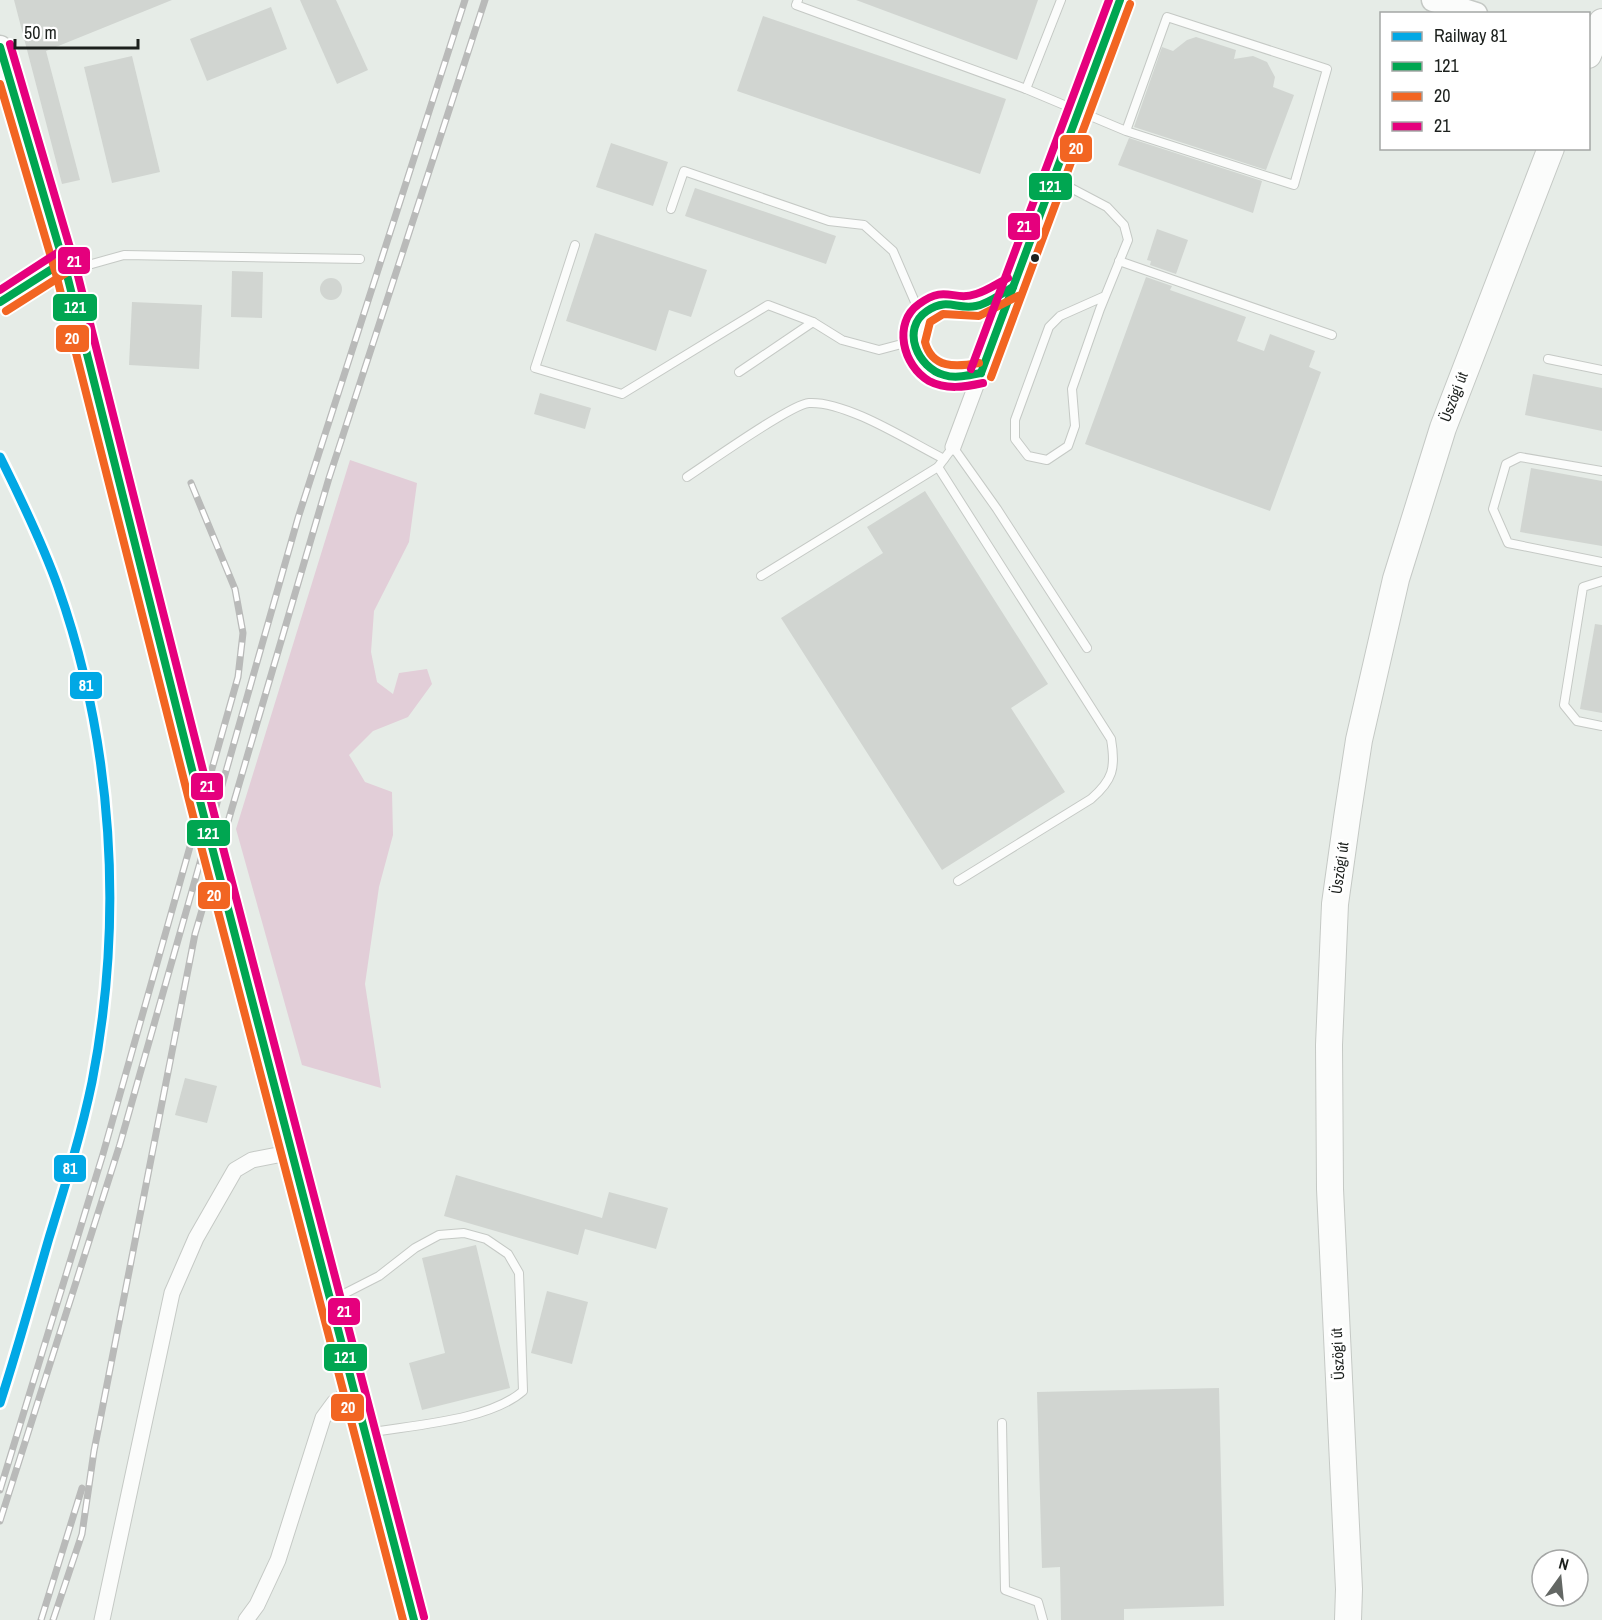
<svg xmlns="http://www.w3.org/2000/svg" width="1602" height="1620" viewBox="0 0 1602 1620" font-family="'Archivo Narrow',sans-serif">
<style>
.green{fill:#e2ced8}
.building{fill:#d1d5d1}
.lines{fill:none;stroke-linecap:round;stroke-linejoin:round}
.lane-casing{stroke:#c5c9c5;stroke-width:10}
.street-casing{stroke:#c5c9c5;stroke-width:17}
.secondary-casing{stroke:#c5c9c5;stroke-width:25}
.primary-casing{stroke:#c5c9c5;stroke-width:28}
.lane{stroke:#fbfcfb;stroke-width:8}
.street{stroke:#fbfcfb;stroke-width:15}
.secondary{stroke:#fbfcfb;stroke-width:22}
.primary{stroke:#fbfcfb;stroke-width:26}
.rail-casing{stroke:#b9bab9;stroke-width:7}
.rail{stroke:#fff;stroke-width:4.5;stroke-dasharray:14;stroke-linecap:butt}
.bus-1-casing{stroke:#fff;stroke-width:12}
.bus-2-casing{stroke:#fff;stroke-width:12}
.bus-3-casing{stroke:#fff;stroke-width:12}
.bus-1{stroke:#00a651;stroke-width:8}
.bus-2{stroke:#f26522;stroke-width:8}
.bus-3{stroke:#e5007d;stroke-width:8}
.rail-1-casing{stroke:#fff;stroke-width:14}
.rail-1{stroke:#01a8e5;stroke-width:9}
.bus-dot{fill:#1c201d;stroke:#fff;stroke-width:2}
.labels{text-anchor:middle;stroke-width:6;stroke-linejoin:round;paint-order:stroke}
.street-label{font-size:15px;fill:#1c201d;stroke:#fff}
.line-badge{stroke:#fff;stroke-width:2}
.badge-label{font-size:16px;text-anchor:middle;font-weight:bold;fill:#fff}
</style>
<rect width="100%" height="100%" fill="#e6ece7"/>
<polygon class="green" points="350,460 417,483 409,542 374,611 371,652 377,682 393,694 399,673 427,669 432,684 408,717 373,731 349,755 365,782 392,792 393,835 379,887 365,984 381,1088 302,1065 236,829"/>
<g class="building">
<polygon points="14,0 172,0 46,51 80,180 62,184"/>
<polygon points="300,0 336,0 368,70 337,84"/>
<polygon points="856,0 1038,0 1017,60"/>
<polygon points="271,7 287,49 207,81 190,39"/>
<polygon points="763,16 1006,99 980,174 737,91"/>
<polygon points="1196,37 1236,50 1234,59 1253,56 1267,62 1275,77 1273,87 1294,95 1266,170 1134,127 1162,47 1173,51 1187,40"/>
<polygon points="132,56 160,172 112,183 84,67"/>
<polygon points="1129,138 1262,181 1253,213 1118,165"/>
<polygon points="611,143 668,162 653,206 596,187"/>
<polygon points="695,188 836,236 826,264 685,216"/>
<polygon points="1157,229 1188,240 1176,274 1150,265 1151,261 1147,260"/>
<polygon points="595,233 707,270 691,317 669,310 656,351 566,321"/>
<polygon points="232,271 263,272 262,318 231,317"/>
<polygon points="1146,277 1172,286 1170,290 1246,317 1237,341 1264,351 1270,334 1315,351 1309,367 1321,372 1270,511 1085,444"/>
<circle cx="331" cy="289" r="11"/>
<polygon points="132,302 202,305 199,369 129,365"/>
<polygon points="1533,374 1602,388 1602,431 1525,415"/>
<polygon points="540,393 591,408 585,429 534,414"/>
<polygon points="1531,468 1602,481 1602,546 1520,532"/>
<polygon points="925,491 1048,684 1011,708 1065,792 942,870 781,618 883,553 867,527"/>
<polygon points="1595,624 1602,625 1602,713 1580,709"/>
<polygon points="185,1078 217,1086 207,1123 175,1115"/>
<polygon points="456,1175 602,1218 609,1192 668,1208 656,1249 585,1229 578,1255 444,1216"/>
<polygon points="476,1245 510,1388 422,1410 409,1363 445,1353 422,1258"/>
<polygon points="547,1291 588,1302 572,1364 531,1353"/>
<polygon points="1219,1388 1224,1606 1124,1609 1124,1620 1061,1620 1060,1567 1042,1568 1037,1392"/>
</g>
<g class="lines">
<defs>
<g id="lane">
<polyline points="798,0 796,5 1026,89 1126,131 1167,17 1327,69 1294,185 1126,131"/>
<polyline points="1026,89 1061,0"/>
<polyline points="1052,178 1107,207 1124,225 1128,240 1100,309 1072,389 1075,426 1068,446 1047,460 1028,456 1015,439 1015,420 1049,327 1060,316 1105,296"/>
<polyline points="671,209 684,171 829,221 864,225 893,251 921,316"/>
<polyline points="575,245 535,368 622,394 768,305 813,322"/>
<polyline points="1119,261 1332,335"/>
<polyline points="67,271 124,255 360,259"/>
<polyline points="1548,359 1602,370"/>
<polyline points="739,372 813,322 842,340 879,350 913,341"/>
<path d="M 938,467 L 1111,739 C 1116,768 1113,780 1091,799 L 958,881"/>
<polyline points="1602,471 1520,457 1506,464 1493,509 1508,543 1602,562"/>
<path d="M 687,477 C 707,464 791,404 809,403 C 847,401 910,442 944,459"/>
<polyline points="761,576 938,467 953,447 997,509 1087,648"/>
<polyline points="1602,581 1583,587 1564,705 1577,721 1602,726"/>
<path d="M 332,1300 L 379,1276 L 415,1248 L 439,1235 L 464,1233 L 486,1239 L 508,1254 L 519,1273 L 523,1391 C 489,1421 412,1425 367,1433"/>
<polyline points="1002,1423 1005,1590 1038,1602 1043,1620"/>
</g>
<g id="street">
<polyline points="0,302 63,262"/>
<path d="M 981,373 C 969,375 956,379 943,375 C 919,369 904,339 921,316 C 925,311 935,307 940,303 L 976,306 L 1013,287"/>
<polyline points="953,447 1120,0"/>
<polyline points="102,1620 172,1293 196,1238 235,1170 252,1160 293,1152"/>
<polyline points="246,1620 257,1605 278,1560 323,1418 334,1403 355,1390"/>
</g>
<g id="secondary">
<polyline points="1433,0 1476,14"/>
<polyline points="0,47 66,271 201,805 414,1620"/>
</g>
<g id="primary">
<polyline points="1588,55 1602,22"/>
<polyline points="1348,1620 1349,1589 1330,1189 1329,1045 1335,904 1347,818 1359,740 1396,579 1443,428 1551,148"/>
</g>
</defs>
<use href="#lane" class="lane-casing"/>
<use href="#street" class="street-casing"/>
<use href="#secondary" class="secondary-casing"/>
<use href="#primary" class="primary-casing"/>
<use href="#lane" class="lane"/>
<use href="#street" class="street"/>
<use href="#secondary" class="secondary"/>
<use href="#primary" class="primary"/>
<defs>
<g id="rail">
<polyline points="0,1490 103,1154 238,677 243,633 235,589 191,483"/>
<polyline points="0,1521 120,1144 298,518 465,0"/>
<polyline points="41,1620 82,1488"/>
<polyline points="53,1620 82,1534 94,1451 195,934 329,478 485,0"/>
</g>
</defs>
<use href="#rail" class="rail-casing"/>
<use href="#rail" class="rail"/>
<defs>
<g id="bus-1">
<polyline points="0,47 66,271 201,805 414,1620"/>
<polyline points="0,302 63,262"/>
<polyline points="981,373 1120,0"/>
<path d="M 981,373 C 969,375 956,379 944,375 C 918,368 900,329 927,311 C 948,297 956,310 976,306 C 988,304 1002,293 1013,287"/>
</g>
<g id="bus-2">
<polyline points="0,84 56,274 191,808 403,1620"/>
<polyline points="6,311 69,271"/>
<path d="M 979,363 C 956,367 932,369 925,342 L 930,322 L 943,314 L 979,316 L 1018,296"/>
<polyline points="991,377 1130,4"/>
</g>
<g id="bus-3">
<polyline points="10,44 76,268 211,802 424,1617"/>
<polyline points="0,290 57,253"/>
<polyline points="971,369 1109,0"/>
<path d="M 983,383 C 965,387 946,390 929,381 C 903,366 892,323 919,304 C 946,284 953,302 976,294 C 987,291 998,283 1008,278"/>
</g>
</defs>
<use href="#bus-1" class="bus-1-casing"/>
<use href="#bus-2" class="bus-2-casing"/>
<use href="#bus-3" class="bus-3-casing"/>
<use href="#bus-1" class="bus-1"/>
<use href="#bus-2" class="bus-2"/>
<use href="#bus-3" class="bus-3"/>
<defs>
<path id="rail-1" d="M 0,457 C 21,499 42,542 58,587 C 113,743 124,919 92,1082 C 81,1135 65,1186 49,1238 C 33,1293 18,1348 0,1403"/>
</defs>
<use href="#rail-1" class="rail-1-casing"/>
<use href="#rail-1" class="rail-1"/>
</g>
<circle class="bus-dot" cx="1035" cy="258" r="5"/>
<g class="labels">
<g class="street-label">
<text transform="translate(1454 397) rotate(-69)" y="5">Üszögi út</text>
<text transform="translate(1340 868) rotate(-82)" y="5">Üszögi út</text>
<text transform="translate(1338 1354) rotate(-93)" y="5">Üszögi út</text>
</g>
</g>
<g class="line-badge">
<rect x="1059" y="134" width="34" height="29" rx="6" fill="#f26522"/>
<rect x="1028" y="172" width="45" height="29" rx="6" fill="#00a651"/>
<rect x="1007" y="212" width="34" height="29" rx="6" fill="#e5007d"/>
<rect x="57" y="246" width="34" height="29" rx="6" fill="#e5007d"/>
<rect x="52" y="293" width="46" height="29" rx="6" fill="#00a651"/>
<rect x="55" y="324" width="35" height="29" rx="6" fill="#f26522"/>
<rect x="69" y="671" width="34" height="29" rx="6" fill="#01a8e5"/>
<rect x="190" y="772" width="34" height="29" rx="6" fill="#e5007d"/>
<rect x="186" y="819" width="45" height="28" rx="6" fill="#00a651"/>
<rect x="197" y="881" width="34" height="29" rx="6" fill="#f26522"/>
<rect x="53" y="1154" width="34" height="29" rx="6" fill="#01a8e5"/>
<rect x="327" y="1297" width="34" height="29" rx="6" fill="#e5007d"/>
<rect x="323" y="1343" width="45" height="29" rx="6" fill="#00a651"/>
<rect x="330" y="1393" width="35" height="29" rx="6" fill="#f26522"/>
</g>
<g class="badge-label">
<text x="1076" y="154">20</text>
<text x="1050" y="192">121</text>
<text x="1024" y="232">21</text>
<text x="74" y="267">21</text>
<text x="75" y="313">121</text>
<text x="72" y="344">20</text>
<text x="86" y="691">81</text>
<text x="207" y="792">21</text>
<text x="208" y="839">121</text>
<text x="214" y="901">20</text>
<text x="70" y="1174">81</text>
<text x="344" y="1317">21</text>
<text x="345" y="1363">121</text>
<text x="348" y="1413">20</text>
</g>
<rect x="1380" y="12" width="210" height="138" fill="#ffffff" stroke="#a4a6a5" stroke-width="1.5"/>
<rect x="1392" y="32" width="30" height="9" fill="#01a8e5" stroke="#a4a6a5" stroke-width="1.5"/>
<text x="1434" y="42" font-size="18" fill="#1c201d">Railway 81</text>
<rect x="1392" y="62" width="30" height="9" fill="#00a651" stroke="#a4a6a5" stroke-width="1.5"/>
<text x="1434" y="72" font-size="18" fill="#1c201d">121</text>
<rect x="1392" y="92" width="30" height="9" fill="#f26522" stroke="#a4a6a5" stroke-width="1.5"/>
<text x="1434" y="102" font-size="18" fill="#1c201d">20</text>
<rect x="1392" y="122" width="30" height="9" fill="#e5007d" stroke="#a4a6a5" stroke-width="1.5"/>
<text x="1434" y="132" font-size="18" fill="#1c201d">21</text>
<g transform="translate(1560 1578) rotate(15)"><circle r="28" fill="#ffffff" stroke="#a4a6a5" stroke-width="1.5"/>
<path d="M0-4.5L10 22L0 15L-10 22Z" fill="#636764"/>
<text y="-9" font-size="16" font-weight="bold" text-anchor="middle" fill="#1c201d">N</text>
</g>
<path d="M15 39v9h123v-9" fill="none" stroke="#1c201d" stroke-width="3"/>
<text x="24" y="39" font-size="18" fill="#1c201d" stroke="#ffffff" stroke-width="4.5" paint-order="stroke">50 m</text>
</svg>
